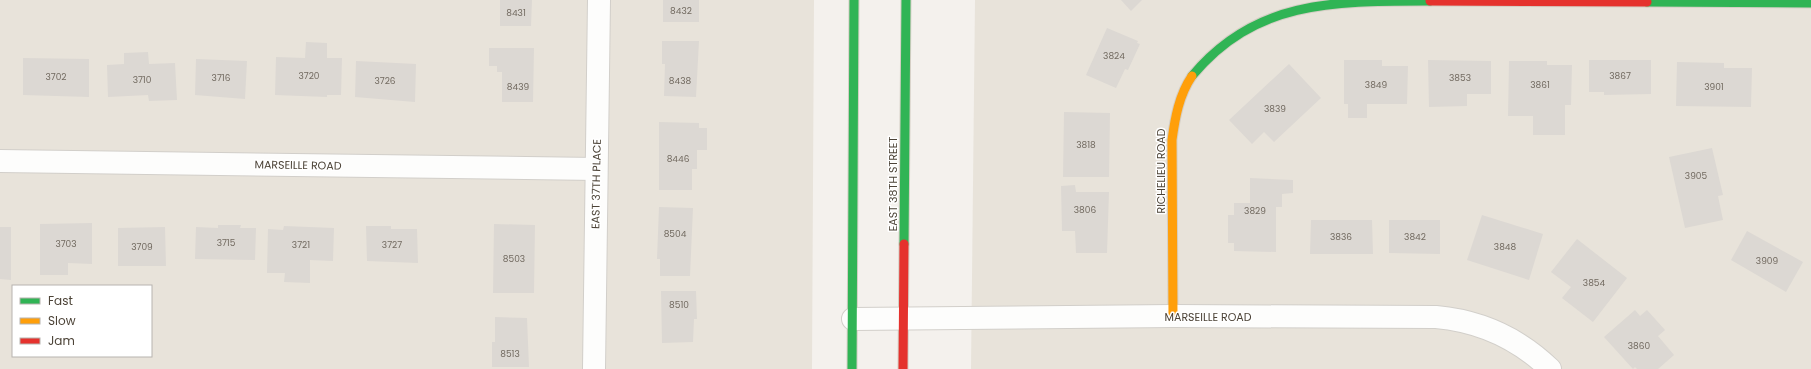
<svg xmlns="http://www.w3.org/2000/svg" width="1811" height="369" viewBox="0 0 1811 369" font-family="Poppins,sans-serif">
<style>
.residential{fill:#e8e3da;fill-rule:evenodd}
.building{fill:#dcd8d3}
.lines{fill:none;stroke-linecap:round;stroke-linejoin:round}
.street-casing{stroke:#d2cfca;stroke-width:24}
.fast-casing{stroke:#d4cec4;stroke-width:11}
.slow-casing{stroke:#d4cec4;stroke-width:11}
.jam-casing{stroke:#d4cec4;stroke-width:11}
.street{stroke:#fdfdfc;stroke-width:22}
.fast{stroke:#30b455;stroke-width:9}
.slow{stroke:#ff9f0a;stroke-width:9}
.jam{stroke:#e5322d;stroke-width:9}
.labels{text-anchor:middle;stroke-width:3;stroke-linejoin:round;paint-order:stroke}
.number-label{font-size:9px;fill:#726a60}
.street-label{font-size:11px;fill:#4c4337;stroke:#fff}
</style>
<rect width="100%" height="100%" fill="#f4f1ed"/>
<g class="residential">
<path d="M 0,0 L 814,0 L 812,369 L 0,369 ZM 13,286 L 151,286 L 151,356 L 13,356 Z"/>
<polygon points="975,0 1811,0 1811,369 971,369"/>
</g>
<g class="building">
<polygon points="500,0 532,0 531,26 500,26"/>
<rect x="663" y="0" width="36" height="22"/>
<polygon points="1121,0 1142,0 1131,11"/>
<polygon points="1107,28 1138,41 1137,43 1140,44 1128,70 1125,69 1116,88 1086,75"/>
<polygon points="662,41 699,41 696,97 664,96 665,64 662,64"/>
<polygon points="306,42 327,43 327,58 342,58 341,95 327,95 327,97 275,95 276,57 305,58"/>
<polygon points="489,48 534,48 533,102 502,102 502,72 497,72 497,66 489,66"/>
<polygon points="148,52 149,64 175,63 177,100 149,101 148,95 108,97 107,65 124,64 124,53"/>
<polygon points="23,58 89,59 89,97 23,95"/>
<polygon points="196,59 247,61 245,99 195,95"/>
<polygon points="1344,60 1382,60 1382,66 1408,66 1407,104 1367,104 1367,118 1348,118 1348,104 1344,104"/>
<polygon points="1428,60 1491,61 1491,94 1467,94 1467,106 1429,107"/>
<polygon points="1589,60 1651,60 1651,94 1604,95 1604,92 1589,92"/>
<polygon points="356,61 416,64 415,102 355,97"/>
<polygon points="1509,61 1547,61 1547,65 1572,65 1571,105 1565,105 1565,135 1533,135 1533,116 1508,116"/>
<polygon points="1677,62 1724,63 1724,68 1752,68 1751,107 1676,106"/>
<polygon points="1289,64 1321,98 1274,142 1264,132 1252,144 1229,120"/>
<polygon points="1064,112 1110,113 1109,177 1063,177"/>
<polygon points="659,122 699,123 699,128 707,128 707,150 697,150 697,169 692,169 692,190 659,190"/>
<polygon points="1712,148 1723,195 1718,196 1723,220 1685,228 1669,157"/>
<polygon points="1250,178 1293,180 1293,193 1282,194 1282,207 1276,207 1276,252 1234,251 1234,243 1228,243 1228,215 1234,215 1234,203 1250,203"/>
<polygon points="1075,185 1076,192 1109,192 1107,253 1076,253 1075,231 1062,231 1061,186"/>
<polygon points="659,207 693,208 690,276 660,276 660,259 657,259"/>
<polygon points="1482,215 1543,234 1529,280 1467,260"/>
<polygon points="1311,220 1372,220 1373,254 1310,254"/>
<polygon points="1389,220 1440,220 1440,254 1389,253"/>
<polygon points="92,223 92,264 68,263 68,275 40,275 40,224"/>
<polygon points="494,224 535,225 534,293 493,293"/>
<polygon points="218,225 241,225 240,228 256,228 255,260 195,259 196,227 218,228"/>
<polygon points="284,226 334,228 333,261 310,260 310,283 284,282 285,273 267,273 268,229 283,230"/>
<polygon points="366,226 391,226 391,229 417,229 418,263 367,261"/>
<polygon points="0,227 11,227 11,280 0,279"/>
<polygon points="165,227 166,266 118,266 118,228"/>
<polygon points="1747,231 1803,262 1786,292 1731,260"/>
<polygon points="1577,239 1627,278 1593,322 1562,298 1571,287 1551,272"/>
<polygon points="661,291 696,291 697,319 694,319 693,342 662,343"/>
<polygon points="1635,310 1640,316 1647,310 1665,330 1658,336 1674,355 1658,369 1637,369 1635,367 1633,369 1604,337"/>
<polygon points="495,317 527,318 529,367 492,367 492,342 495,342"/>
</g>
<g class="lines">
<defs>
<g id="street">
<polyline points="0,161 596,169"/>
<path d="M 853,319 L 1173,316 L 1436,317 C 1480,321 1518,338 1550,369"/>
<polyline points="594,369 599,0"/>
</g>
<g id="fast">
<polyline points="1647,2 1811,3"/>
<path d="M 1192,76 C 1255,0 1333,1 1430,1"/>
<polyline points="904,244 906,0"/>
<polyline points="852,369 854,0"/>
</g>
<path id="slow" d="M 1173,316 L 1172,140 C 1175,118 1179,95 1192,76"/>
<g id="jam">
<polyline points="1430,1 1647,2"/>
<polyline points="903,369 904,244"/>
</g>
</defs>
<use href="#street" class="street-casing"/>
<use href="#fast" class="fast-casing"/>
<use href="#slow" class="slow-casing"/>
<use href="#jam" class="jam-casing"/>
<use href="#street" class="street"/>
<use href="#fast" class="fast"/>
<use href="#slow" class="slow"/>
<use href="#jam" class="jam"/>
</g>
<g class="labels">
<g class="number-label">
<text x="681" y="14">8432</text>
<text x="516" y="16">8431</text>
<text x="1114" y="59">3824</text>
<text x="309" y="79">3720</text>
<text x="1620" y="79">3867</text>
<text x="56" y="80">3702</text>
<text x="221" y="81">3716</text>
<text x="1460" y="81">3853</text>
<text x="142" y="83">3710</text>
<text x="385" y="84">3726</text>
<text x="680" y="84">8438</text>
<text x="1376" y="88">3849</text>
<text x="1540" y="88">3861</text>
<text x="518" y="90">8439</text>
<text x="1714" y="90">3901</text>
<text x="1275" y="112">3839</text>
<text x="1086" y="148">3818</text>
<text x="678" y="162">8446</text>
<text x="1696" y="179">3905</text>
<text x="1085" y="213">3806</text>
<text x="1255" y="214">3829</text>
<text x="675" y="237">8504</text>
<text x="1341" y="240">3836</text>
<text x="1415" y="240">3842</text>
<text x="226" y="246">3715</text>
<text x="66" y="247">3703</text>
<text x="301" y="248">3721</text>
<text x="392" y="248">3727</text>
<text x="142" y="250">3709</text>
<text x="1505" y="250">3848</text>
<text x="514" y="262">8503</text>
<text x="1767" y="264">3909</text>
<text x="1594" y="286">3854</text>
<text x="679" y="308">8510</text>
<text x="1639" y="349">3860</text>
<text x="510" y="357">8513</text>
</g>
<g class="street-label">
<text transform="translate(298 165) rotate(1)" y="4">MARSEILLE ROAD</text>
<text transform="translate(1161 171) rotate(-90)" y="4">RICHELIEU ROAD</text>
<text transform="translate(596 184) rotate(-89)" y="4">EAST 37TH PLACE</text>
<text transform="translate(893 184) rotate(-90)" y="4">EAST 38TH STREET</text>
<text x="1208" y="321">MARSEILLE ROAD</text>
</g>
</g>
<rect x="12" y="285" width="140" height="72" fill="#ffffff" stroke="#b7b4af"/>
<rect x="20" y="298" width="20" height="6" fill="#30b455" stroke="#b7b4af"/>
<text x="48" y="305" font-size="12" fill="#4c4337">Fast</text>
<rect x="20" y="318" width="20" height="6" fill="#ff9f0a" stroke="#b7b4af"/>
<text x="48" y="325" font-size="12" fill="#4c4337">Slow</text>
<rect x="20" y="338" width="20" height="6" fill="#e5322d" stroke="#b7b4af"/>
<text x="48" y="345" font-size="12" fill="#4c4337">Jam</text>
</svg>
